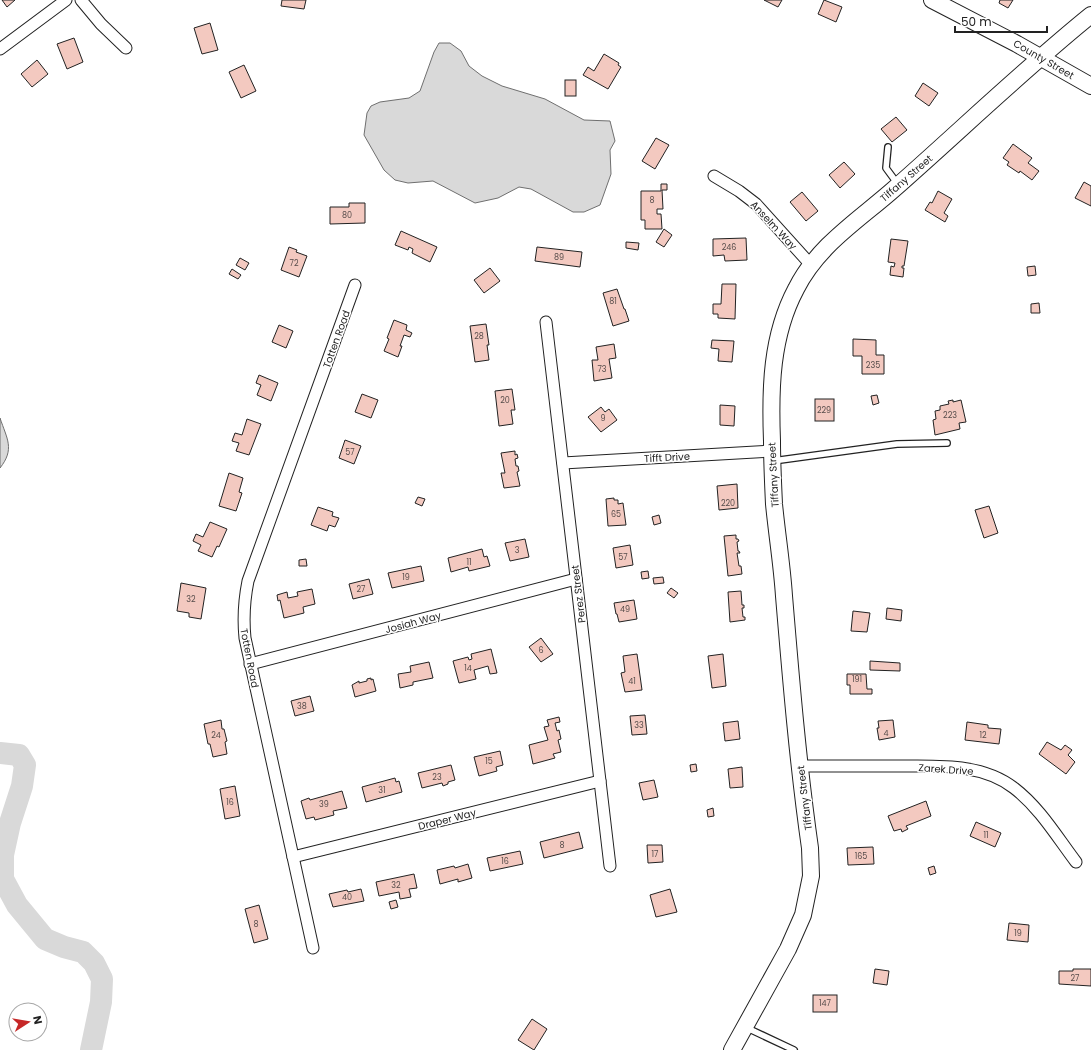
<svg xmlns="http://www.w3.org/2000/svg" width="1091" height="1050" viewBox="0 0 1091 1050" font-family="Poppins,sans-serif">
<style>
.water{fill:#d9d9d9;stroke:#6f6f6f}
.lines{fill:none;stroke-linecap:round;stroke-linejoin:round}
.river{stroke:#d9d9d9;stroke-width:22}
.building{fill:#f3c9c0;stroke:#222}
.lane-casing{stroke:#222;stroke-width:8}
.street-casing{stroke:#222;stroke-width:13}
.secondary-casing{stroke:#222;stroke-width:18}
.lane{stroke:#fff;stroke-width:5.5}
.street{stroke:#fff;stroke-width:11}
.secondary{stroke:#fff;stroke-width:16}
.labels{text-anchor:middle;stroke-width:3;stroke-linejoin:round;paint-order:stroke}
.number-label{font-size:8px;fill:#564c4a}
.street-label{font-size:10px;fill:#222;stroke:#fff}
</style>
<rect width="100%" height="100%" fill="#fff"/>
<g class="water">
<polygon points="439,43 450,43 461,51 469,66 482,76 502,86 545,99 584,120 610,121 615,141 610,150 611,174 600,205 584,212 573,212 531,189 519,187 498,198 475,203 433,181 408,183 395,180 384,170 364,135 367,113 371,106 380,102 409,98 420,91 434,52"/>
<path d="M 0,418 C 7,439 15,449 0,468 Z"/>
</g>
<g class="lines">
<polyline class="river" points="0,753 19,755 25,765 22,786 10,823 3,855 3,879 17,905 45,939 64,947 83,952 94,963 102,979 101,1002 91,1050"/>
</g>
<g class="building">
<polygon points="2,0 15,0 7,7"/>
<polygon points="282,0 306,0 304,9 281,6"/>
<polygon points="764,0 782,0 778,7"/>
<polygon points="824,0 842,7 836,22 818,14"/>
<polygon points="1000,0 1013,0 1008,8 999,3"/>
<polygon points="210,23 218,50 202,54 194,28"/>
<polygon points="74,38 83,62 67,69 57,44"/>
<polygon points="604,54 619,63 618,65 621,67 608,89 583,75 588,67 594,71"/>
<polygon points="37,60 48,74 32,87 21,74"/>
<polygon points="244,65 256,91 241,98 229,72"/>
<rect x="565" y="80" width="11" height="16"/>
<polygon points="923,83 938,93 929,106 915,96"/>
<polygon points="896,117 907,130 892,142 881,129"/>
<polygon points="656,138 669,145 655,169 642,161"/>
<polygon points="1013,144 1032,158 1028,163 1039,171 1032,180 1020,171 1019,173 1007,165 1009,162 1003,158"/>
<polygon points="844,162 855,174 840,188 829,175"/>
<polygon points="1084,182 1091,186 1091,206 1075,198"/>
<polygon points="661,184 667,184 667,190 662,190 663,209 657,209 657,214 661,214 662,229 645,229 645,220 641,220 641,191 661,191"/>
<polygon points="938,191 952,199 944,213 948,216 945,222 925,210 930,202 932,203"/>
<polygon points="802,192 818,211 806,221 790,202"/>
<polygon points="349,203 365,203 365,223 330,224 330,207 349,207"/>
<polygon points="664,229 672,235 664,247 656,242"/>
<polygon points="401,231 437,247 430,262 412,253 413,249 409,247 408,250 395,245"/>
<polygon points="746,238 747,260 725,261 724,255 713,256 713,239"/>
<polygon points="891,239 908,241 904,266 902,266 902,268 904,268 903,277 890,275 891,266 894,267 895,263 888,262"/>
<polygon points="626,242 639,243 638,250 626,248"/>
<polygon points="289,247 297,250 296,252 307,256 299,277 281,270"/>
<polygon points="537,247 582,252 580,267 535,261"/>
<polygon points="240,258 249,263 245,270 236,265"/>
<polygon points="1035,266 1036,275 1028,276 1027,267"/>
<polygon points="490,268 500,281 484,293 474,280"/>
<polygon points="232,269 241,275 238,279 229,274"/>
<polygon points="722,284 736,284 735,319 718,318 718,314 713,314 713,304 721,304"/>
<polygon points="617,289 624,309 625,309 629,321 613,326 603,293"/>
<polygon points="1039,303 1040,313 1031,313 1031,304"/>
<polygon points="394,320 407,325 406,330 412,333 410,337 404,335 400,346 402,346 398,357 384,351 389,339 387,338"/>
<polygon points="486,324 489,345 487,345 489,360 475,362 470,326"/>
<polygon points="279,325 293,331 286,348 272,342"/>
<polygon points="853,339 876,340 876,355 884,355 884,374 862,374 862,356 853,356"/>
<polygon points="712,340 734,341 732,362 718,361 719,349 711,348"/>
<polygon points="614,344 616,358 609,359 612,378 594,381 592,360 598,360 596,347"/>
<polygon points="259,375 278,383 271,401 257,395 261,385 256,383"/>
<polygon points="512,389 515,410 511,410 513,424 499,426 495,391"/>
<polygon points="362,394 378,400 371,418 355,412"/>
<polygon points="877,395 879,403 873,405 871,396"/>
<rect x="815" y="399" width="19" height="22"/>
<polygon points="953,400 953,402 961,400 966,422 959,423 960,429 935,435 933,420 936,419 935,411 940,410 940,406 949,404 948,401"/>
<polygon points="720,405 735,406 734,426 720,425"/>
<polygon points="601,407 605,412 609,409 617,420 601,432 588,417"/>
<polygon points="247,419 261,424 249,455 236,451 239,443 232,441 235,433 242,435"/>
<polygon points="345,440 361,446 354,464 339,458"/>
<polygon points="515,451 515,455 517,454 518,458 515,459 516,466 518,466 519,471 517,472 520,486 504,488 501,473 505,473 501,453"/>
<polygon points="229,473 243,478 239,492 242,493 236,511 219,506"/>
<polygon points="737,484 738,508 719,510 717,486"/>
<polygon points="418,497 425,499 422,506 415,503"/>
<polygon points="614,498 614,500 618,500 618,504 623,503 626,525 608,526 606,499"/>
<polygon points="989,506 998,533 984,538 975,510"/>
<polygon points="318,507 333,512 332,516 339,518 335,527 329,525 327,531 311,525"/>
<polygon points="659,515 661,523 654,525 652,517"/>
<polygon points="210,522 227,529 219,547 217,546 212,557 198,551 201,545 193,541 196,534 203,537"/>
<polygon points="736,535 736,539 738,539 739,541 737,542 738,551 739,551 740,553 737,553 739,566 741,566 742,574 728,576 724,536"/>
<polygon points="525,539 529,557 510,561 505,543"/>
<polygon points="630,545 633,565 616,568 613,548"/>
<polygon points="482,549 484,557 487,556 490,566 469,571 468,567 451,572 448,558"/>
<polygon points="306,559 307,566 299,566 299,560"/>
<polygon points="421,566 424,581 392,588 388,573"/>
<polygon points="648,571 649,578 642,579 641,572"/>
<polygon points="663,577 664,583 654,584 653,578"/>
<polygon points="369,579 373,594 353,599 349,584"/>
<polygon points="181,583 206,588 201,619 189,617 189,613 177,611"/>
<polygon points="671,588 678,593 674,598 667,593"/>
<polygon points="312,589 315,604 303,607 304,613 284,618 280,600 278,601 277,595 287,592 288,598 298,596 297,592"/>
<polygon points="741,591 742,605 744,605 744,608 742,608 743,617 745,617 745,620 730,622 728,592"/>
<polygon points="634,600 637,619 619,622 617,614 616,614 614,603"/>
<polygon points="887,608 902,610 901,621 886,619"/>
<polygon points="853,611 870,613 867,632 851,631"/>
<polygon points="541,638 553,654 541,662 529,647"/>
<polygon points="491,649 497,673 490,674 488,666 474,670 476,679 459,683 453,661 468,657 469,660 472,659 471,654"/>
<polygon points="637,654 642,690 625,692 621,673 625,672 623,656"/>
<polygon points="723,654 726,686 712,688 708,656"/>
<polygon points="870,661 900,663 900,671 870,670"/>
<polygon points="429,662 433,678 413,682 413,685 400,688 398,674 411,672 410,666"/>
<polygon points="847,674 866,674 867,689 872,689 872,694 850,694 850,685 847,685"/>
<polygon points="371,678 371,680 373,679 376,691 355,697 352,685 359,681 359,683 367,681 367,679"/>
<polygon points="310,696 314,711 295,716 291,701"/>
<polygon points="645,715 647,734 632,735 630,716"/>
<polygon points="559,717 560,722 555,723 557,731 559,730 561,739 558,740 561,752 553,754 555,758 533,764 529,745 548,740 544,727 549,726 547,720"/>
<polygon points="221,720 222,729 224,729 227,741 225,742 227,754 213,757 210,744 208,744 204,724"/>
<polygon points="893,720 895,737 879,740 877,728 879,728 878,721"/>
<polygon points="738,721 740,739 725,741 723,723"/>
<polygon points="967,722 988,725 988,728 1001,729 999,744 965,740"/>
<polygon points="1047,742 1061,750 1065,745 1072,750 1068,755 1075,762 1066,774 1039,754"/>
<polygon points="500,751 503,765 496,767 497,771 479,776 474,757"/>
<polygon points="696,764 697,771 691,772 690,765"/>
<polygon points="451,765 455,780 448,782 448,784 443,786 442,783 422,788 418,773"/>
<polygon points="742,767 743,787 730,788 728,769"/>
<polygon points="395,778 396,782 399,781 402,792 366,802 362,787"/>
<polygon points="654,780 658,797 643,800 639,783"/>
<polygon points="235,786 240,816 225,819 220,789"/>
<polygon points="342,791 347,808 333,811 334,815 315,820 314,817 306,819 301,801 309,798 310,800"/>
<polygon points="926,801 931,816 906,826 908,829 902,832 901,829 894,831 888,816"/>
<polygon points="713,808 714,816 708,817 707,810"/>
<polygon points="976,822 1001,833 995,847 970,836"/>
<polygon points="579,832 583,848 544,858 540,842"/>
<polygon points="647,845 662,845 663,862 648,863"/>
<polygon points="873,847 874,864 848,865 847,848"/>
<polygon points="520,851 523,864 490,871 487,858"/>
<polygon points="468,864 472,878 458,882 458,879 440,884 437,870 454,866 455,868"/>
<polygon points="934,866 936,873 930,875 928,868"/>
<polygon points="414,874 417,888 409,889 411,897 400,899 399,892 379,896 376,882"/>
<polygon points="361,889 364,901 333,907 329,894 347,890 348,892"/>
<polygon points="670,889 677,912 656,917 650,895"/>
<polygon points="396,900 398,907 391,909 389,902"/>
<polygon points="259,905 268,939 254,943 245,909"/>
<polygon points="1009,923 1029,925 1028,942 1007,940"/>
<polygon points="875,969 889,971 887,985 873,983"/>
<polygon points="1073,969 1091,969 1091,986 1059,984 1059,971 1073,971"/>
<rect x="813" y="995" width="24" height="17"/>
<polygon points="532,1019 547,1029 534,1050 518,1040"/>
</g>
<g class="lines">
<defs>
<g id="lane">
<polyline points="888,147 886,168 897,183"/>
<polyline points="773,461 897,444 947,443"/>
<polyline points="745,1027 794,1050"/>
</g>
<g id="street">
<polyline points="81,0 101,24 126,48"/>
<polyline points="0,49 66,0"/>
<polyline points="714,176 739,191 756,204 811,265"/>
<polyline points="546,322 610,866"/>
<polyline points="563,463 772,451"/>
<polyline points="250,664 576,579"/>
<path d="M 800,766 C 830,766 861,766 891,766 C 932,767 979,761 1014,788 C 1040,808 1057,837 1076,862"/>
<polyline points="293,857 600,781"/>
<path d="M 313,948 L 245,638 C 243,618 244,601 248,581 L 355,285"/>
</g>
<g id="secondary">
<polyline points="932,0 1017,44 1091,86"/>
<path d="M 732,1050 L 788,949 L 803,915 L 811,876 L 810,848 C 798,764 791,680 784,596 C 782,565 777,535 774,504 C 773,483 772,462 772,441 C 770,389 771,336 796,289 C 818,245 859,220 894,189 C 960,131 1023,70 1091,15"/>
</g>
</defs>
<use href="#lane" class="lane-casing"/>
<use href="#street" class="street-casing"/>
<use href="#secondary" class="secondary-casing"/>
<use href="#lane" class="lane"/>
<use href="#street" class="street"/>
<use href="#secondary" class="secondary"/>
</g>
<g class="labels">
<g class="number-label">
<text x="652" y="203">8</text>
<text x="347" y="218">80</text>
<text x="729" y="250">246</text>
<text x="559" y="260">89</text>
<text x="294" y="266">72</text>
<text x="613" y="304">81</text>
<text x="479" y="339">28</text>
<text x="873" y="368">235</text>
<text x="602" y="372">73</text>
<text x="505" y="403">20</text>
<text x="824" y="413">229</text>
<text x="950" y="418">223</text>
<text x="603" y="421">9</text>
<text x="350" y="455">57</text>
<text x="728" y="506">220</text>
<text x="616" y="517">65</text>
<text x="517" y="553">3</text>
<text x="623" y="560">57</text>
<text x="469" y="565">11</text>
<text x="406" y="580">19</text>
<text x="361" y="592">27</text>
<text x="191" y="602">32</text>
<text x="625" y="612">49</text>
<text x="541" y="653">6</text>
<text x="468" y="671">14</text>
<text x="857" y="682">191</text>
<text x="632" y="684">41</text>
<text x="302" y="709">38</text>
<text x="639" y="728">33</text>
<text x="886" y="736">4</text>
<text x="216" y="738">24</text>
<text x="983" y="738">12</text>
<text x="489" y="764">15</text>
<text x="437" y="780">23</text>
<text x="382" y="793">31</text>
<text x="230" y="805">16</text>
<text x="324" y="807">39</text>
<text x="986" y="838">11</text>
<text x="562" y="848">8</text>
<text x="655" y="857">17</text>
<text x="861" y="859">165</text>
<text x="505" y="864">16</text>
<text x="396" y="888">32</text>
<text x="347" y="900">40</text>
<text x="256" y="927">8</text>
<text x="1018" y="936">19</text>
<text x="1075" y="981">27</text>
<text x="825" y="1006">147</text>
</g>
<g class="street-label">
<text transform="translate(1044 59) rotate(30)" y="4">County Street</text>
<text transform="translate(906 178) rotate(-41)" y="4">Tiffany Street</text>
<text transform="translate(774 225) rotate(47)" y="4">Anselm Way</text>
<text transform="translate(336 339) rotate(-70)" y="4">Totten Road</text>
<text transform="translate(667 457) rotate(-3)" y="4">Tifft Drive</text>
<text transform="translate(773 475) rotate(-93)" y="4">Tiffany Street</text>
<text transform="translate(578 594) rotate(-97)" y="4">Perez Street</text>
<text transform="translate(413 622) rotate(-15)" y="4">Josiah Way</text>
<text transform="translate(250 658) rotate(79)" y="4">Totten Road</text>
<text transform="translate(946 769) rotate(4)" y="4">Zarek Drive</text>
<text transform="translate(804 798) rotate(-97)" y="4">Tiffany Street</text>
<text transform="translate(447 819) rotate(-14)" y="4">Draper Way</text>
</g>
</g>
<g transform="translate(28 1022) rotate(78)"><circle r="19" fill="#ffffff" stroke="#a7a7a7"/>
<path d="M0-3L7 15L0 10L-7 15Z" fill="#c62828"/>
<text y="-6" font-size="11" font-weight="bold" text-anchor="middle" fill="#222222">N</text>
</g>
<path d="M955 26v6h92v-6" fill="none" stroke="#222222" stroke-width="2"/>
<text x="961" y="26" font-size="12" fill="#222222" stroke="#ffffff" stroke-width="3" paint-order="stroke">50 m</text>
</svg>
